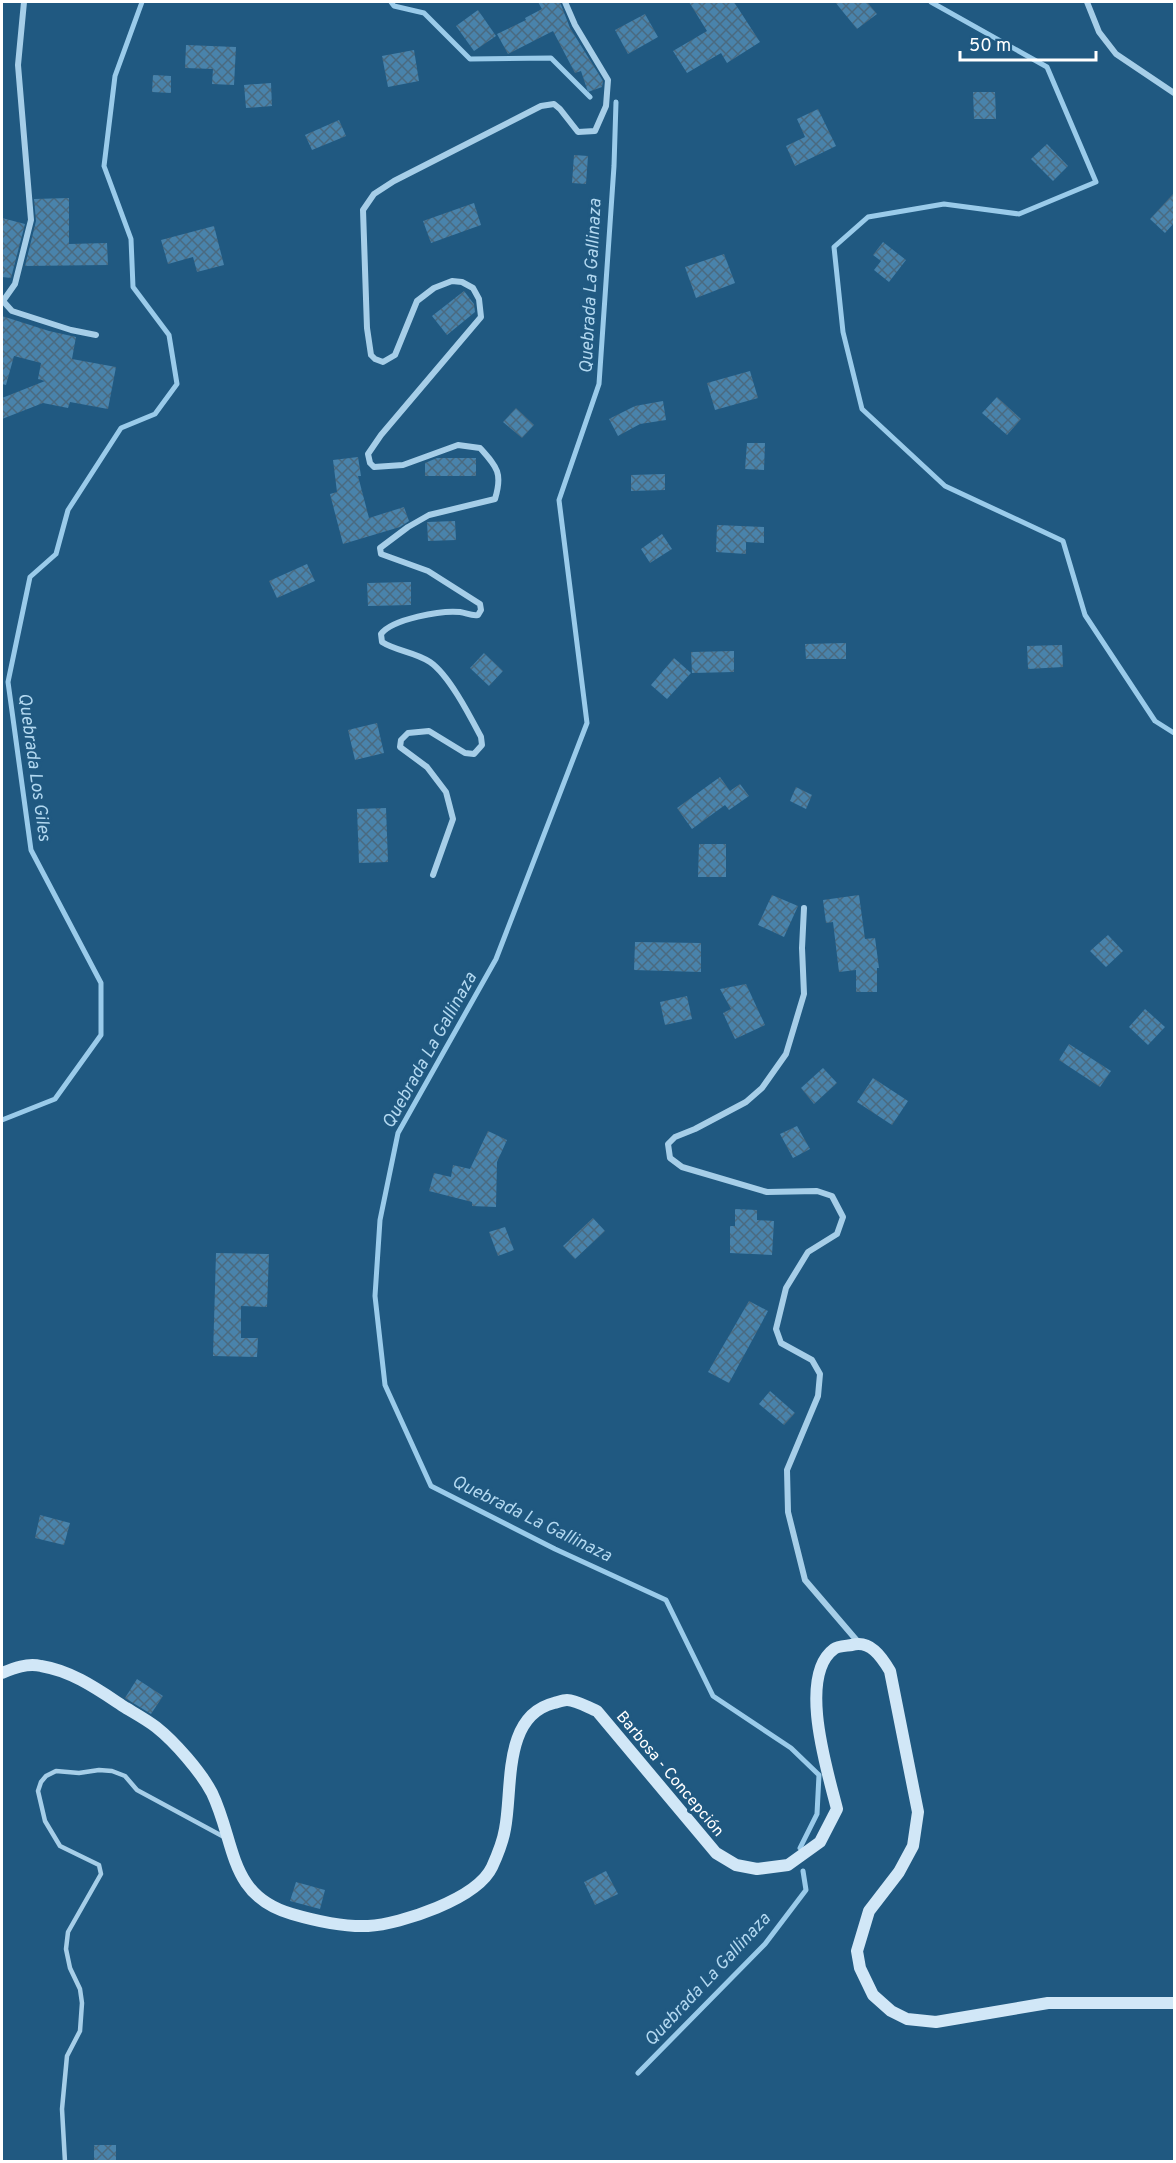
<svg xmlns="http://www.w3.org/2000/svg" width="1176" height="2163" viewBox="0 0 1176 2163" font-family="Overpass,sans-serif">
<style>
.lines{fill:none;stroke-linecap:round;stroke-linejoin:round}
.stream{stroke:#9acbea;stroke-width:5}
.building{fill:url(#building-cross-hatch)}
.lane{stroke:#a6cee8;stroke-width:4.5}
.street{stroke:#a6cee8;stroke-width:6}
.secondary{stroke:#d1e7f7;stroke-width:12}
.labels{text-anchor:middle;stroke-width:6;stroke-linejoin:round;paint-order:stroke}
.street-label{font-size:16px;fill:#fff;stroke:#205981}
.water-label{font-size:18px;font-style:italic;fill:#b2d8f0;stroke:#205981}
</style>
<defs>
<pattern id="building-cross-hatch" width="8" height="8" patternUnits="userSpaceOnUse" patternTransform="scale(1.5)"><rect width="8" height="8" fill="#4983ab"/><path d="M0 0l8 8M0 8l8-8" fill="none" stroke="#4a6a80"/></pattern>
</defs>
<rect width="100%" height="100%" fill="#205981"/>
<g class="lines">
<g class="stream">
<polyline points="391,2 394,6 424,13 470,59 551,58 590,97"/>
<polyline points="931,2 1047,67 1096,182 1019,214 944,204 868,217 834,247 843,332 862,409 945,486 1063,541 1085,615 1155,721 1174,733"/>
<polyline points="616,102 614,166 599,384 559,500 587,723 496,959 398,1133 380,1220 375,1296 385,1385 431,1486 555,1549 666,1600 713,1696 791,1748 819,1775 817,1814 800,1848"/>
<polyline points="2,1120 55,1099 101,1035 101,983 31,850 8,682 30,577 56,554 68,510 121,428 155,414 177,384 169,335 133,287 131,239 104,166 115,76 142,2"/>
<polyline points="638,2073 765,1944 806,1890 803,1871"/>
</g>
</g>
<g class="building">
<polygon points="538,2 560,2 570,28 603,81 602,87 588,92 581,71 575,73 553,31 508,54 497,34 526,20 525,18 542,9"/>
<polygon points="689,2 734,2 760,42 727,63 721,53 687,73 673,51 707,31"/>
<polygon points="835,2 867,2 877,14 857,29"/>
<polygon points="478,10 496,36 474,51 456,26"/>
<polygon points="645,14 658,37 628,54 615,30"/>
<polygon points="186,45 236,47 234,85 212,84 213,69 185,68"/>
<polygon points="414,50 419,81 388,87 382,56"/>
<polygon points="153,75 171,76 171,93 152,92"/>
<polygon points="271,83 272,106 246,108 244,85"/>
<polygon points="973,92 995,92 996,119 974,119"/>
<polygon points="818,109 836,146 795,166 786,146 805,137 797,119"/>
<polygon points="339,120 346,136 312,150 305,135"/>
<polygon points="1047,144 1068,166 1053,181 1031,159"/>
<polygon points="574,155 588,156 586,184 572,183"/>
<polygon points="1174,193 1174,223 1165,233 1150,219"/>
<polygon points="69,198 69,244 107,243 108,265 25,266 36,221 34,199"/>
<polygon points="474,203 481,225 431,243 423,221"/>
<polygon points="2,218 25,224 11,278 2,277"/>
<polygon points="214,226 224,265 197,272 193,257 168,264 161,240"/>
<polygon points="883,242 906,260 889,282 874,270 881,261 873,255"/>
<polygon points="724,254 735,283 696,298 685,267"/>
<polygon points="464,291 474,304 475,312 447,335 432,316"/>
<polygon points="2,316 49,331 76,337 72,359 116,367 108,409 70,402 68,408 43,403 2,419 2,398 45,381 38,379 41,363 14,356 6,385 2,384"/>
<polygon points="750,371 758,398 715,410 707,383"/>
<polygon points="997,397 1021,419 1007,435 982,413"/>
<polygon points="663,401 666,420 640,424 618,436 609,419 635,406"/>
<polygon points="516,408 534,425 522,438 503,422"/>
<polygon points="747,443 765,443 764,470 745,469"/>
<polygon points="358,457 361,476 358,476 369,518 404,507 409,521 400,527 343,544 330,494 337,492 333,460"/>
<polygon points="437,458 476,458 476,476 425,476 425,463"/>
<polygon points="665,474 665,490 631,491 631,475"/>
<polygon points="455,521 456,540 428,541 427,522"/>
<polygon points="717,525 764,527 764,543 746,542 746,554 716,552"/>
<polygon points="662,534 672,549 650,563 641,549"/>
<polygon points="307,564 315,581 277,598 269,581"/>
<polygon points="411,582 411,605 368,606 367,583"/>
<polygon points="846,643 846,659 806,659 805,644"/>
<polygon points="1062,645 1063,667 1028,669 1027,646"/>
<polygon points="734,651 734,672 692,673 691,652"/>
<polygon points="484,653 503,671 489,686 470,668"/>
<polygon points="674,658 691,673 667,699 651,685"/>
<polygon points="377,723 384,753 355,760 348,730"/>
<polygon points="720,777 730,791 740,784 749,796 729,810 725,805 692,829 677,808"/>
<polygon points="796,787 812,795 806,809 790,801"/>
<polygon points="386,808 388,862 359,863 357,809"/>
<polygon points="699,844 726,844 726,877 698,877"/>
<polygon points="772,895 798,906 784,937 758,925"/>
<polygon points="859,895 865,939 875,938 879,968 877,968 877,992 856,992 856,970 839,972 833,922 826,923 823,900"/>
<polygon points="1108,935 1123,951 1106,967 1090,951"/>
<polygon points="635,942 701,943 701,972 634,970"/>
<polygon points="746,984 765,1025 735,1039 723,1013 731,1009 720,989"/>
<polygon points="687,996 692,1019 665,1025 660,1002"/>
<polygon points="1145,1009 1165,1027 1148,1045 1129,1027"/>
<polygon points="1069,1044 1111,1071 1100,1087 1059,1060"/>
<polygon points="823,1068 837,1083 814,1104 801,1088"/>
<polygon points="873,1078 908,1101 892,1125 857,1102"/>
<polygon points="797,1126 810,1149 793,1158 780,1134"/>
<polygon points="488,1131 507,1140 497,1162 496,1207 472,1206 472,1202 429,1191 434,1173 451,1177 453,1165 470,1169"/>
<polygon points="735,1209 757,1210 757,1220 774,1221 772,1255 730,1253 730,1226 735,1226"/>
<polygon points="593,1218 605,1231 575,1259 563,1246"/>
<polygon points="505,1227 514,1250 498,1256 489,1232"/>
<polygon points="216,1253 269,1254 267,1307 241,1306 241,1338 258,1338 257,1357 213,1356"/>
<polygon points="749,1301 768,1311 729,1383 708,1372"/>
<polygon points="770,1391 795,1413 784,1425 759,1404"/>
<polygon points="40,1515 70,1523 64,1545 35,1538"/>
<polygon points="137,1679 163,1696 151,1714 125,1698"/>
<polygon points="606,1871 618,1894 595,1905 584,1882"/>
<polygon points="296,1882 325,1890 320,1909 290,1901"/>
<rect x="94" y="2145" width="22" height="17"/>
</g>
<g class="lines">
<polyline class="lane" points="65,2162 62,2109 67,2056 80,2031 82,2003 80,1989 70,1968 66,1949 68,1932 101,1874 99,1865 60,1846 45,1821 38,1791 41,1782 46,1776 56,1771 79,1773 99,1770 112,1771 125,1776 137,1790 224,1837"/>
<g class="street">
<polyline points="1087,2 1099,32 1116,54 1174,93"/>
<polyline points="3,301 15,284 31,220 18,65 24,2"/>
<polyline points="3,301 12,311 71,330 96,335"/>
<path d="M 433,875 L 453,819 L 446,792 L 427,767 L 400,747 L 401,740 L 408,733 L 429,731 L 465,753 L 474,754 L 482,745 L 481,737 C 470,716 449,675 430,662 C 415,652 396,651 382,642 L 381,634 C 392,619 442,610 460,612 C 467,613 471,616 478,615 L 481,610 L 480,604 L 428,571 L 381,554 L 380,548 L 408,527 L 429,515 L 495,499 C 503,473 497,467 480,448 L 458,445 L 403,465 L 374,467 L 370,463 L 368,454 L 381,435 L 481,317 L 479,299 L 473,288 L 462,282 L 452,281 L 434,288 L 417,301 L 395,355 L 383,362 L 375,359 L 371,355 L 367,328 L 363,210 L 374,194 L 394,181 L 541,106 L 554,104 L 560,109 L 578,132 L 595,131 L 606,106 L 608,80 L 575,25 L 565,2"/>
<polyline points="804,908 802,948 804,994 786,1054 762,1088 746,1102 695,1129 675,1137 668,1144 670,1158 682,1167 767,1192 817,1191 832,1196 843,1217 837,1234 808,1252 786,1288 776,1329 781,1343 812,1360 820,1374 818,1396 787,1470 788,1512 805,1580 859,1643"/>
</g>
<path class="secondary" d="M 2,1673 C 14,1668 27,1663 41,1666 C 73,1671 100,1691 126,1708 C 136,1714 147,1720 156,1727 C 175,1742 201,1772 212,1793 C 236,1843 228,1896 292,1914 C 316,1921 344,1927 368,1926 C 401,1924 477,1899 492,1867 C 497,1856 503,1841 505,1829 C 513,1788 502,1716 554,1703 C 558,1702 563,1700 567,1700 C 576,1700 589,1708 597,1711 L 716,1853 L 736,1865 L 757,1869 L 788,1865 L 820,1842 L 837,1809 C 828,1773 797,1676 834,1649 C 838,1646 846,1646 852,1645 C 870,1640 881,1656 890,1671 L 918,1812 L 913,1846 L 899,1872 L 869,1911 L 857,1951 L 860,1968 L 873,1995 L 891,2011 L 907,2019 L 936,2022 L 1048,2003 L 1174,2003"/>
</g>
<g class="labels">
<g class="street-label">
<text transform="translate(671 1773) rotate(50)" y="6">Barbosa - Concepción</text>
</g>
<g class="water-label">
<text transform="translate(590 286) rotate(-87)" y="6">Quebrada La Gallinaza</text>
<text transform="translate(35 767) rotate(82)" y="6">Quebrada Los Giles</text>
<text transform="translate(429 1050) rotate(-61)" y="6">Quebrada La Gallinaza</text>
<text transform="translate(532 1518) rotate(26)" y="6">Quebrada La Gallinaza</text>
<text transform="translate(707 1979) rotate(-47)" y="6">Quebrada La Gallinaza</text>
</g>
</g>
<rect width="1176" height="2163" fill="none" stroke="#ffffff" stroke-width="6"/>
<path d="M960 51v9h136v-9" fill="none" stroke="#ffffff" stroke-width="3"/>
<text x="969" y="51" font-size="18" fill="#ffffff" stroke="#205981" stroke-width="4.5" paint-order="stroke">50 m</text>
</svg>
